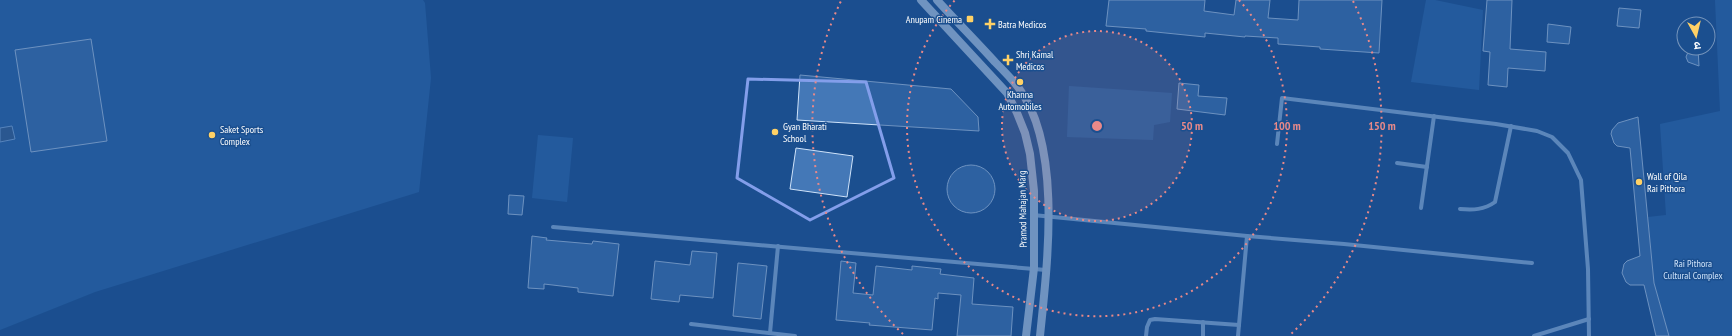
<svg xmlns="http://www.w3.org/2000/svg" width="1732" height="336" viewBox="0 0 1732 336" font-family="'PT Sans Narrow','Noto Sans Devanagari',sans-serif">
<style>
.green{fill:#2e69ad}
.water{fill:#3c6290;stroke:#9cc4f0}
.building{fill:#4478b7;stroke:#cfe3fa}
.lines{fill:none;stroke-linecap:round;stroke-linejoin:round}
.street{stroke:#a9c9ee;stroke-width:4}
.secondary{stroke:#d6e6fa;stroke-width:8}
.marked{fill:none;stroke:#839eea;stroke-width:3;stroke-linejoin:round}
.ring{fill:none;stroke:#e88989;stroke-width:2;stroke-dasharray:2 4}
.poi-dot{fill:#ffd166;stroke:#1b4f8f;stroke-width:1.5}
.labels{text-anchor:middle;stroke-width:3;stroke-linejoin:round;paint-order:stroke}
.poi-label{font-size:10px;fill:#fff;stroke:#1b4f8f;text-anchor:start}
.street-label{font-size:10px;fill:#fff;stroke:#1b4f8f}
.park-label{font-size:10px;fill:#cfe3fa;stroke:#1b4f8f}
.centre{fill:#e88989;stroke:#1b4f8f;stroke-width:2}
.ring-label{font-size:12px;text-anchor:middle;font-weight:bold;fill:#e88989;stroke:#1b4f8f;stroke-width:3;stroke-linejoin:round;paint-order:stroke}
</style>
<rect width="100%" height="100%" fill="#1b4f8f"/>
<g class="green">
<polygon points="0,0 423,0 425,3 431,78 419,192 95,292 0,330"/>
<polygon points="1426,0 1435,0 1483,10 1479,90 1411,82"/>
<polygon points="1715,0 1732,0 1732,336 1669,336 1654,283 1648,217 1666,215 1660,124 1720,111"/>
<polygon points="1069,86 1172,93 1170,122 1154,125 1153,140 1067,137"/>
<polygon points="538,135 573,138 567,202 532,198"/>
</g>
<polygon class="water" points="12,126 15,139 0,142 0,128"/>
<g class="building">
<polygon points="1109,0 1205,0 1204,11 1234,15 1236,0 1270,0 1268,18 1298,20 1299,0 1382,0 1379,53 1320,49 1320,47 1278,44 1278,38 1245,36 1245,37 1205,33 1205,37 1146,31 1146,29 1106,26"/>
<polygon points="1487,0 1512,0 1510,49 1546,52 1545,71 1508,68 1507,87 1488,85 1490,52 1483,51"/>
<polygon points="1619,8 1641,10 1639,28 1617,26"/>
<polygon points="1548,24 1571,27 1569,44 1547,42"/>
<polygon points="91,39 107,141 31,152 15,50"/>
<polygon points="1696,48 1698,48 1699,66 1688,62 1686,57 1688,52"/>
<polygon points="800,75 951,89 978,117 979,131 797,120"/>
<polygon points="1179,83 1199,85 1198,96 1227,98 1225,115 1177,109"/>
<polygon points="1638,117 1654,283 1669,336 1656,336 1644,285 1630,285 1626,282 1622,273 1624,264 1627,261 1640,256 1630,148 1617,146 1614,143 1611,134 1612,130 1618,123"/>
<polygon points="796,148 853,156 847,197 790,189"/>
<circle cx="971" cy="189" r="24"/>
<polygon points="509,195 524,196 522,215 508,214"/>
<polygon points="532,236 547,238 546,240 592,244 593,241 619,244 613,296 578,292 578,288 544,284 544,289 528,288"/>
<polygon points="692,251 717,253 713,298 680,295 679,302 651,299 655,261 690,265"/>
<polygon points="841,261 856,263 853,293 873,295 876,266 912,270 912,266 941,269 940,274 974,278 972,304 1013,307 1011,336 957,336 961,295 938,293 938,299 935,298 932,330 869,325 870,323 836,320"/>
<polygon points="738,263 767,266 761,319 733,316"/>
</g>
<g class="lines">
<g class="street">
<polyline points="1277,144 1282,98 1496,124 1537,131 1552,137 1568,153 1581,180 1588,269 1589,336"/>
<polyline points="1397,163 1427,167"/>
<polyline points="1421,208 1434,116"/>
<path d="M 1460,209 C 1473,210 1484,210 1495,202 L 1511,126"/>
<polyline points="1033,215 1247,236 1344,244 1532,263"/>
<polyline points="553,227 1046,270"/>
<polyline points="691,324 795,336"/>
<polyline points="770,333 778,246"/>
<polyline points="1146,336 1147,327 1150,320 1155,319 1239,325"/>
<polyline points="1203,336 1203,322"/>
<polyline points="1238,336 1247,236"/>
<polyline points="1534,336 1589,319"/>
</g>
<g class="secondary">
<polyline points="921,0 1007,93 1017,113 1025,133 1030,154 1034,191 1034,268 1026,336"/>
<path d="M 937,0 C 956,21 976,41 995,62 C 1003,70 1011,78 1018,87 C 1063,146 1047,266 1040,336"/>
</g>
</g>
<path d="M0 0H1732V336H0ZM 748,79 L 866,82 L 894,178 L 810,220 L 737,178 Z" fill="#1b4f8f" fill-opacity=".55" fill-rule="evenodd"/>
<path class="marked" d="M 748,79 L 866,82 L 894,178 L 810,220 L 737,178 Z"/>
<circle cx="1097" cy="126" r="95" fill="#e88989" fill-opacity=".12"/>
<g class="ring">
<circle cx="1097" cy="126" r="95"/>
<path d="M1239 0A190 190 0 1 1 955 0"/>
<path d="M903 334A285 285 0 0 1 841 1M1353 1A285 285 0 0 1 1291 334"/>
</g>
<g class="poi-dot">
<rect x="966" y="15" width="8" height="8" rx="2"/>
<path d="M988 18h4v4h4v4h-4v4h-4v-4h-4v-4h4z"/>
<path d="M1006 54h4v4h4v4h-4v4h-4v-4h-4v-4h4z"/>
<circle cx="1020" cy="82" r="4"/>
<circle cx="775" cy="132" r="4"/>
<circle cx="212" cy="135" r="4"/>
<circle cx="1639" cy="182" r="4"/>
</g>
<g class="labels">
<g class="poi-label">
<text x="962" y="23" text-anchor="end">Anupam Cinema</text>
<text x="998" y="28">Batra Medicos</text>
<text x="1016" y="58">Shri Kamal<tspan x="1016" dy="12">Medicos</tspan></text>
<text x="1020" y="98" text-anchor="middle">Khanna<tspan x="1020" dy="12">Automobiles</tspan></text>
<text x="783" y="130">Gyan Bharati<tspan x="783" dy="12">School</tspan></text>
<text x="220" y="133">Saket Sports<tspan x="220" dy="12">Complex</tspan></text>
<text x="1647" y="180">Wall of Qila<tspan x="1647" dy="12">Rai Pithora</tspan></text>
</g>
<g class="street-label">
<text transform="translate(1022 209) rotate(-91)" y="4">Pramod Mahajan Marg</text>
</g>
<g class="park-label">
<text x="1693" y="267">Rai Pithora<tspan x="1693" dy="12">Cultural Complex</tspan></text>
</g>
</g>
<circle cx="1097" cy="126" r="6" class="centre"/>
<g class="ring-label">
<text x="1192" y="130">50 m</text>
<text x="1287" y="130">100 m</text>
<text x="1382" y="130">150 m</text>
</g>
<g transform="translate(1696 36) rotate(172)"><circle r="19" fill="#1b4f8f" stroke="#7695bc"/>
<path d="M0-3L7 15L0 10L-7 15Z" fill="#ffd166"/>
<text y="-6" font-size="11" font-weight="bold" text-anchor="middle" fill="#ffffff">उ</text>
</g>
</svg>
